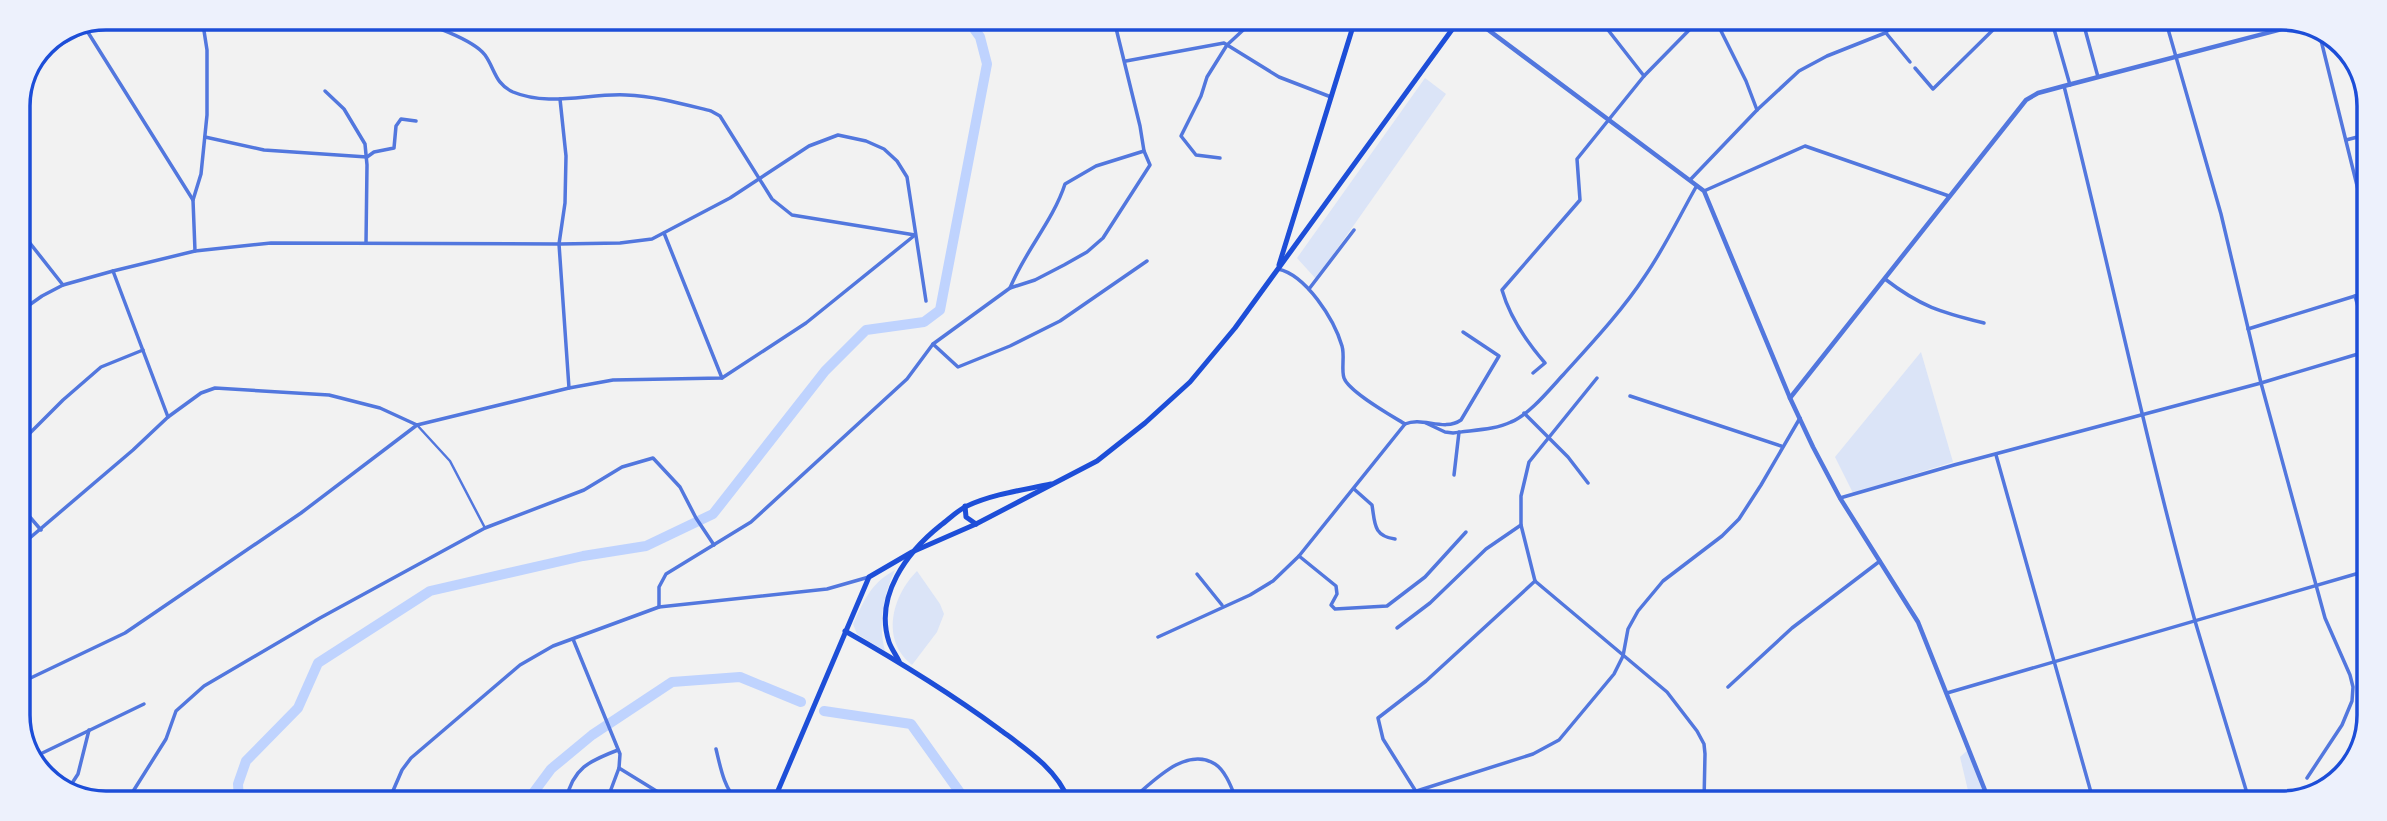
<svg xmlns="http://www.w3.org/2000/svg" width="2387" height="821" viewBox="0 0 2387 821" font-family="Rubik,sans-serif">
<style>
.green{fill:#dbe4f7}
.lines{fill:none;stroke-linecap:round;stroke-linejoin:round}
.river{stroke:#bfd3fe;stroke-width:10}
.pedestrian{stroke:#5277de;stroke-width:2.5}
.minor{stroke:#5277de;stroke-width:3.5}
.tertiary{stroke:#5277de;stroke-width:4.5}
.secondary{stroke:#1d4ed8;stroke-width:5}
.rim{fill:none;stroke:#1d4ed8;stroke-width:3.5}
</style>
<rect width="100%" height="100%" fill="#f2f2f2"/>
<g class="green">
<polygon points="1425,78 1446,94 1316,279 1297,258"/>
<polygon points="1921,352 1953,462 1853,493 1835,457"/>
<path d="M 895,570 C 883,596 878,623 885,651 L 857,634 L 853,624 C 865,599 870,584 895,570 Z"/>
<path d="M 917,571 L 940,604 L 944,614 L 937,632 L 912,665 C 880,640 892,596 917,571 Z"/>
<polygon points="1969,749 1990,803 1971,803 1960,757"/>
</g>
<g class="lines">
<g class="river">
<polyline points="659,19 676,22 681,19"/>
<polyline points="824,711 911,724 966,801"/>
<polyline points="239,799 238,784 246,761 298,708 318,663 430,591 583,556 646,546 713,514 825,371 866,330 924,322 940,310 987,64 980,37 967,19"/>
<polyline points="528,800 551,769 592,735 672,682 740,677 801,702"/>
</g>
<polyline class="pedestrian" points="417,425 450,461 485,528"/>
<g class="minor">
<path d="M 407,18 C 426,23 473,39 485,55 C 495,69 495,84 513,92 C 549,107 589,93 626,95 C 655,96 683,104 711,111 L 720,116 L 772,199 L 792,215 L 915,235"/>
<polyline points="1601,21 1644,76"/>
<polyline points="1716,21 1746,81 1757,110"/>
<polyline points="2052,22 2070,85"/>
<polyline points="2083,22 2098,77"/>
<polyline points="2166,22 2221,214 2261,383 2325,618 2350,675 2353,687 2352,701 2342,725 2307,778"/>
<polyline points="84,26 193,200"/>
<polyline points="2318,28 2368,230"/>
<polyline points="1886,33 1910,62"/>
<polyline points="37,57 82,33 89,24"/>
<polyline points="1126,61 1224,43 1279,77 1331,97"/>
<polyline points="1915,68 1933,89 2002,21"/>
<path d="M 2064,86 C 2109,264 2146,444 2195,621 C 2213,682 2232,743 2250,803"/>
<polyline points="325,91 344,109 365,144 367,165 366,243"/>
<polyline points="560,99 566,156 565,203 559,244 569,388"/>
<polyline points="205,137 264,150 367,157 374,152 394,148 396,126 401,119 416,121"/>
<polyline points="2346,140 2369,134"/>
<polyline points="1220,158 1196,155 1181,136 1201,96 1207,77 1227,45 1254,20"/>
<polyline points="1690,180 1757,110 1799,71 1827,56 1885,33 1900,21"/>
<polyline points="1704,191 1805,146 1949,196"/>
<polyline points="18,228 63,285"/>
<polyline points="664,233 722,378"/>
<polyline points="195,251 193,200 201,174 207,115 207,50 202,18"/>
<path d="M 1278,269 C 1306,275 1334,319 1342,346 C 1345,356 1341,369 1344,378 C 1349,392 1392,416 1405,424 C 1422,416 1444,432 1461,420 L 1499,356 L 1463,332"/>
<polyline points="113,271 168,417"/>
<path d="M 1885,279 C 1921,307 1941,312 1984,323"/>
<path d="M 1010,288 C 1025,251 1053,221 1065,184 L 1096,166 L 1144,151"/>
<polyline points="1309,289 1354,230"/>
<polyline points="2355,296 2368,342"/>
<polyline points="18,313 42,296 63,285 113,271 195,251 271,243 559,244 620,243 652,239 730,198 809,146 838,135 866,141 884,149 897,161 907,177 926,301"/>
<polyline points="2248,329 2368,292"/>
<polyline points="933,344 958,367 1010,346 1060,321 1147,261"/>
<path d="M 1533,373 L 1545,363 C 1526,341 1510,318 1502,290 L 1580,200 L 1577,159 L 1644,76 L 1698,21"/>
<polyline points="1630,396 1781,446"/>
<polyline points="1524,413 1568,457 1588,483"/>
<path d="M 1426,423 L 1445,432 L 1453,433 C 1472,430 1495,430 1511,422 C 1529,415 1550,389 1563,375 C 1591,344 1622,311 1645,276 C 1665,247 1679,217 1696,187"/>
<polyline points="18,445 63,400 101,367 143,350"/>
<polyline points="1996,455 2094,803"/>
<polyline points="1454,475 1459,432"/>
<path d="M 1354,489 L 1372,505 C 1375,523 1373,536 1395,539"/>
<polyline points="1840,498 1954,465 2261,383 2368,351"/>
<polyline points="18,503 41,530"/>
<polyline points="18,548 133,450 168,417 201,393 215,388 329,395 380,408 417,425 569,388 613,380 722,378 806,323 915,235"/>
<polyline points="1299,556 1336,586 1337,594 1331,605 1335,609 1387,606 1425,577 1466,532"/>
<polyline points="1197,574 1222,605"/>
<polyline points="1535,581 1667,692 1697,731 1704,744 1705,754 1704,802"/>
<polyline points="1535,581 1521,525 1521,496 1529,462 1597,378"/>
<polyline points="659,607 659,587 666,574 751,522 907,379 933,344 1010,288 1035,280 1064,265 1087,252 1103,238 1150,165 1144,151 1140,126 1114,20"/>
<polyline points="1397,628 1430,603 1486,549 1521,525"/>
<polyline points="1158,637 1250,595 1273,581 1299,556 1405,424"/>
<polyline points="573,639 620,754 619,768 607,800"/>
<polyline points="18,684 125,633 301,513 417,425"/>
<polyline points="1728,687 1792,628 1880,561"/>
<polyline points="1947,693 2366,571"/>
<path d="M 716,749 C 720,765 724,789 737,800"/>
<polyline points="32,758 144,704"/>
<polyline points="619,768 671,800"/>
<polyline points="1415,790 1383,739 1378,718 1426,681 1535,581"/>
<polyline points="67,791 78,774 89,730"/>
<polyline points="125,799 132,793 166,739 176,711 204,686 320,618 485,528 584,490 622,467 653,458 680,487 696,518 714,545"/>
<polyline points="389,800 402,770 411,758 520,665 553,646 659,607 827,589 869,577"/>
<path d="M 566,800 C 573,768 589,761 618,750"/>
<path d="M 1130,801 C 1151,784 1185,745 1215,764 C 1226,771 1232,789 1237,801"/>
<polyline points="1382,802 1533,754 1559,740 1614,674 1623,656 1628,629 1638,611 1663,581 1722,536 1739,519 1761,485 1800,418"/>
<polyline points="2151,803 2155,799"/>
</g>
<g class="tertiary">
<polyline points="1475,20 1704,191 1790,398 1813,447 1840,498 1918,622 1990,803"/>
<polyline points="1790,398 2026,100 2038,93 2064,86 2309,22"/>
</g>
<g class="secondary">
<polyline points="1279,265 1355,20"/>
<polyline points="965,506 966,517 976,524"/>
<path d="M 845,631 C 898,661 950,693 999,729 C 1026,749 1057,769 1069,801"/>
<path d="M 899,661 C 896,655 891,648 889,642 C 874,596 907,552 941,525 C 949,519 958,510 967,506 C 993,494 1023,490 1051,484"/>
<polyline points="774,800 869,577 912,552 976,524 1097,461 1145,423 1190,382 1235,328 1459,20"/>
</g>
</g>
<path d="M0 0H2387V821H0ZM106 30H2281A76 76 0 0 1 2357 106V715A76 76 0 0 1 2281 791H106A76 76 0 0 1 30 715V106A76 76 0 0 1 106 30Z" fill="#edf1fc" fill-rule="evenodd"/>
<path class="rim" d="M106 30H2281A76 76 0 0 1 2357 106V715A76 76 0 0 1 2281 791H106A76 76 0 0 1 30 715V106A76 76 0 0 1 106 30Z"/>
</svg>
